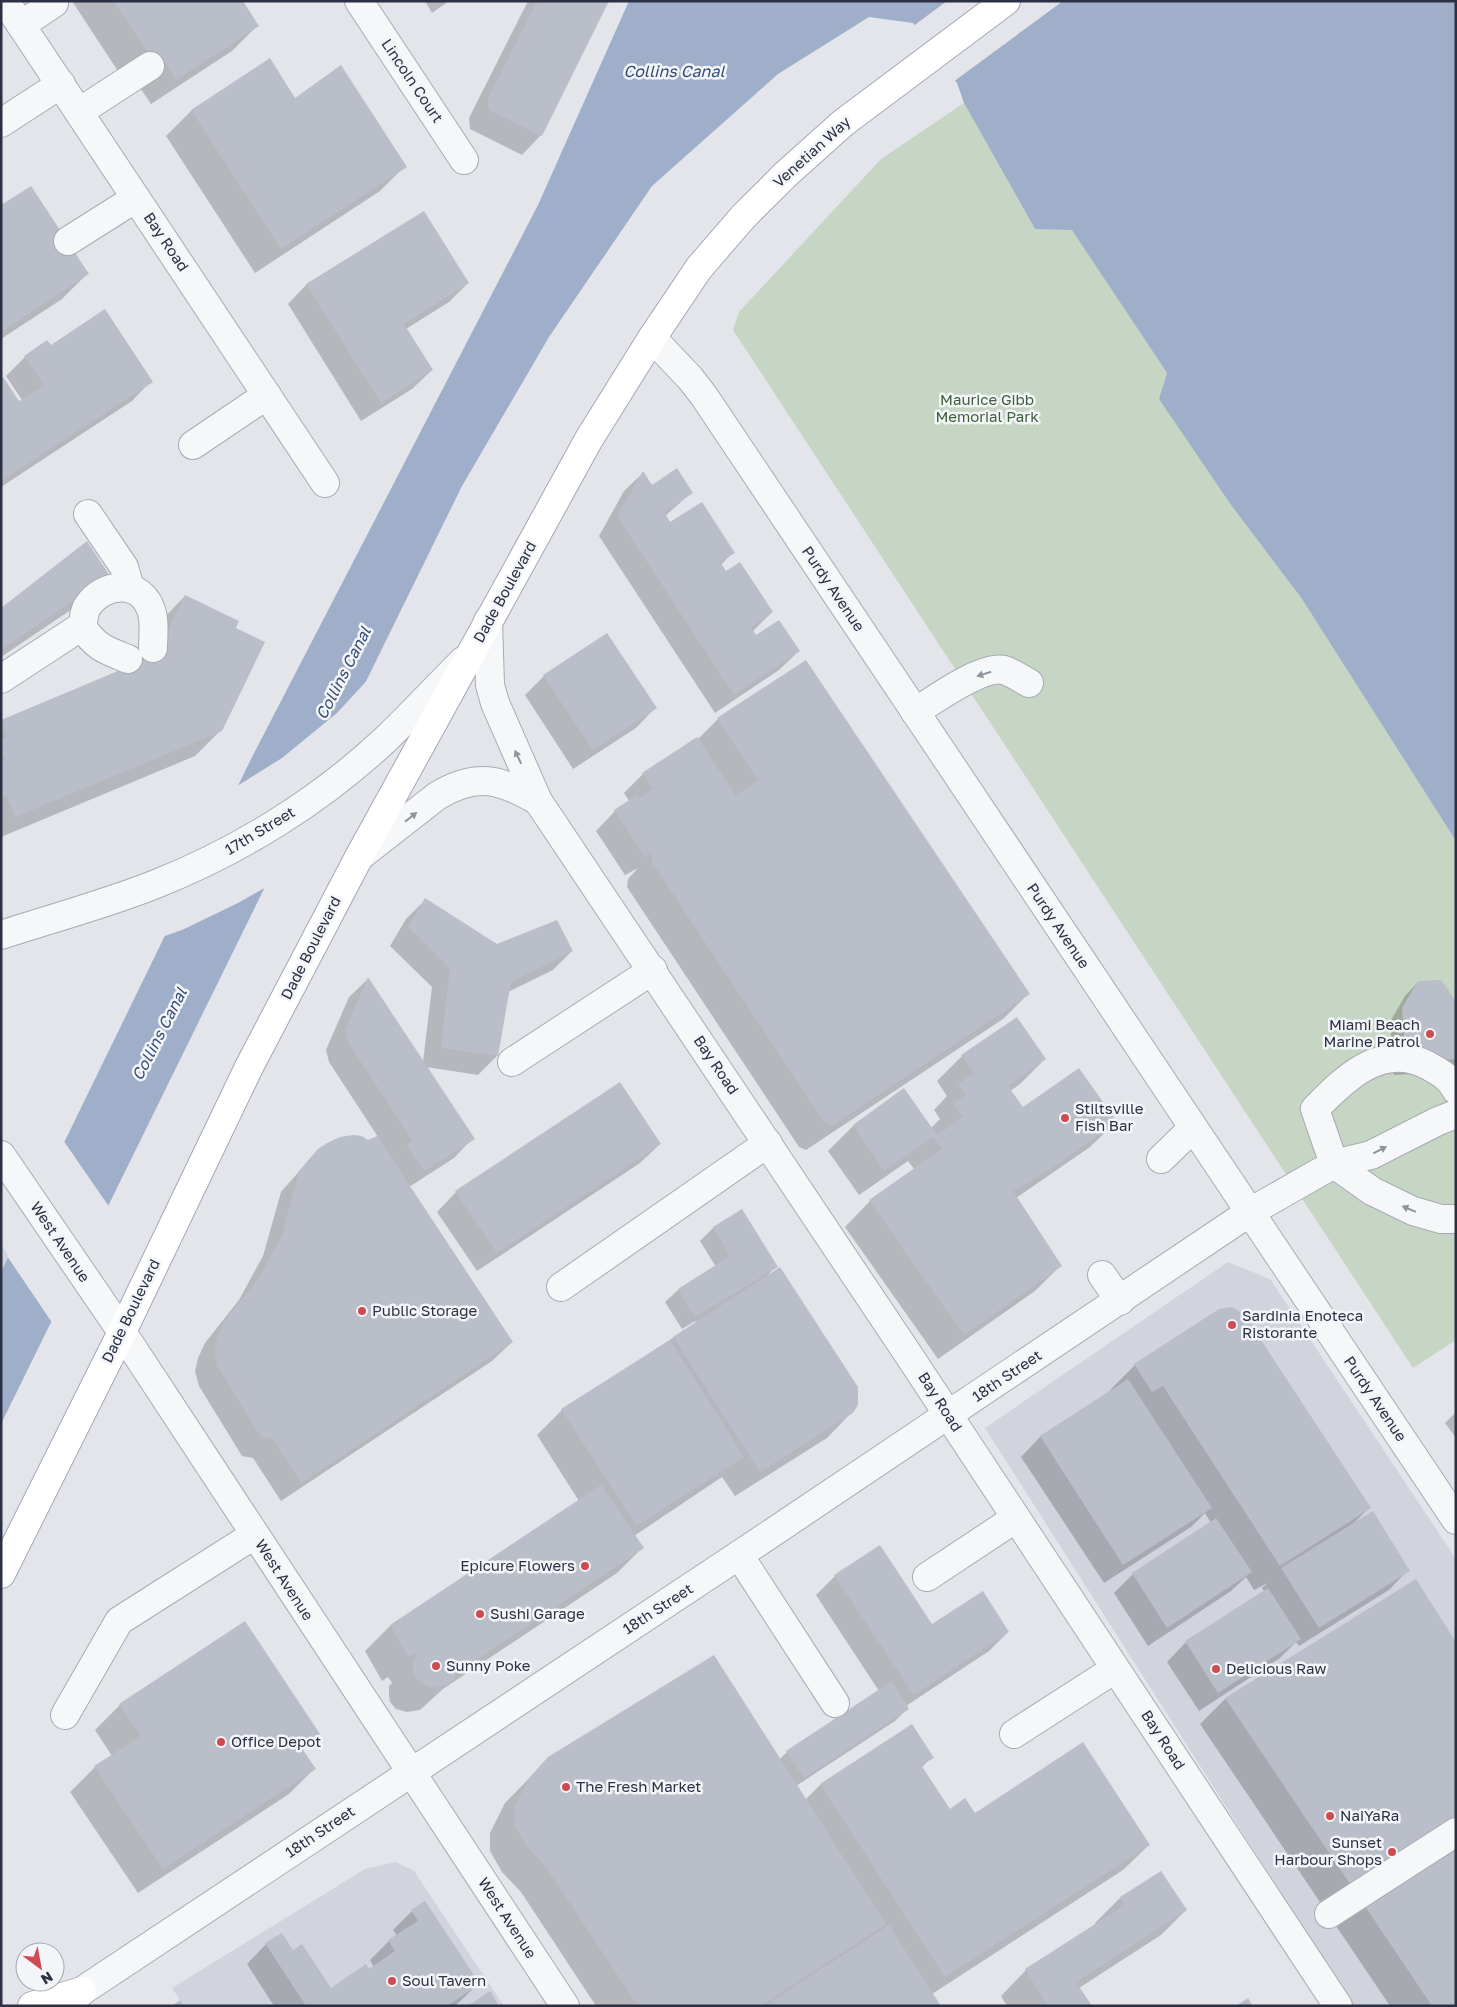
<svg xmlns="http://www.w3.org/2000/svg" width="1457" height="2007" viewBox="0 0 1457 2007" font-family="'Golos Text',sans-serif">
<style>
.built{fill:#d1d4dd}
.green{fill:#c7d5c4}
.water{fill:#9fafca}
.pier{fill:#e3e5eb}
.shadow{fill:#0003}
.building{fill:#babec8}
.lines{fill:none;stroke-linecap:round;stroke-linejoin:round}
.minor-casing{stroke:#a8abb5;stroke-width:30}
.major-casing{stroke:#a2a8b7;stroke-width:30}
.minor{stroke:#f6f7f9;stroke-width:28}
.major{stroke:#fff;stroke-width:28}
.oneway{fill:#90949e}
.poi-dot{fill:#cd4b51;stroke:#f3f5f8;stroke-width:2}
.labels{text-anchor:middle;stroke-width:5;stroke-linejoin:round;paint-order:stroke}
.street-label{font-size:15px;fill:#2b3143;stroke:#f3f5f8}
.park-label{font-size:15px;fill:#3c5f38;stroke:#f3f5f8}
.poi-label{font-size:15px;fill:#2b3143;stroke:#f3f5f8;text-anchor:start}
.water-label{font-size:16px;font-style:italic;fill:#354c77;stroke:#f3f5f8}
</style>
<rect width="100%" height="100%" fill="#e3e5eb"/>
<g class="built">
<polygon points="1,1244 9,1257 1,1272"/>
<polygon points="1228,1262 1270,1279 1456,1559 1456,2006 1353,2006 985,1428"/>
<polygon points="396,1862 414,1871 504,2006 184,2006 172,1988 365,1869"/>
</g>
<polygon class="green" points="964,103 1035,229 1072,229 1167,373 1160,399 1231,505 1302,599 1456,841 1456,1340 1413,1368 733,330 739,312 881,159"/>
<polygon class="water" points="629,1 1456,1 1456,841 1302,599 1231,505 1159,399 1167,373 1072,230 1035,229 964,103 957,83 913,23 869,17 778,74 652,186 549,337 462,486 1,1424 1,1272 251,759 538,205"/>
<g class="pier">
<polygon points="947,1 1063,1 953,82 912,27"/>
<polygon points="372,675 268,886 238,903 182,930 162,937 234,788 282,758 337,713"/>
<polygon points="63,1140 110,1208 53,1324 7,1256"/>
</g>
<g class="shadow">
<polygon points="72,1 241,1 257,26 232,51 151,104 137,83 129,88"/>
<polygon points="425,1 449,1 432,13"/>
<polygon points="528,1 607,1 541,135 522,155 470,129 469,118"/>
<polygon points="269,60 295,99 405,166 380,191 255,273 166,136 191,111"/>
<polygon points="1,207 87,274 62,299 1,339"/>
<polygon points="468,283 449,302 406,329 432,370 412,389 361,421 288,304 307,284"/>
<polygon points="51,347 151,381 132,401 1,487 1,379 19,403 22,400 6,376 25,357"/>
<polygon points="643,473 652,486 691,493 665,516 670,524 733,552 721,565 726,573 772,612 752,632 755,637 799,651 779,670 715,713 599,536 624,491"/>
<polygon points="87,543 84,601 1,657 1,609"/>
<polygon points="185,596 235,629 221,730 195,756 1,837 1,722 140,663 160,622"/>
<polygon points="607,634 655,708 636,728 573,769 525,695 544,676"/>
<polygon points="718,719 1028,994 1003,1019 806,1150 799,1147 627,887 628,879 638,868 625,875 596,831 615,811 630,802 624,793 643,774 697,740"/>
<polygon points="425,900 496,945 572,951 553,970 508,992 497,1056 478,1075 426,1067 473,1138 454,1158 409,1187 512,1342 492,1361 281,1501 253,1458 242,1456 199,1386 195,1371 198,1358 205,1343 239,1300 263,1256 281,1192 318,1150 368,1142 378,1137 329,1062 326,1050 349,997 368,979 423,1062 432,987 390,946 406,919"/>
<polygon points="1418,982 1456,1003 1456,1064 1448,1072 1394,1075 1390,1022 1405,996"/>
<polygon points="1016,1019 1045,1059 1020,1084 1010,1091 1023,1109 1116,1122 1090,1147 1016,1198 1060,1266 1035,1291 938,1359 845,1227 870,1201 915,1170 908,1161 859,1195 828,1151 853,1126 904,1090 931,1128 940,1119 934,1110 947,1096 937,1081 962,1056"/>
<polygon points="660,1144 640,1163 477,1271 437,1212 456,1192"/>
<polygon points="742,1210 776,1266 767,1276 852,1412 827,1438 735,1496 722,1477 634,1536 642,1548 617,1573 443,1689 420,1710 407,1712 396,1709 390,1702 389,1696 389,1686 392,1683 388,1677 382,1681 365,1651 390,1626 579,1501 537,1435 562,1410 696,1323 695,1321 682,1329 665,1302 678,1290 716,1267 700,1241 713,1228"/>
<polygon points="1135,1365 1369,1508 1354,1523 1408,1570 1389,1590 1299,1646 1296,1642 1280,1658 1199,1711 1167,1662 1186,1642 1264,1591 1262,1588 1268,1583 1254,1590 1246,1577 1231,1591 1148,1646 1114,1593 1133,1574 1211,1523 1205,1513 1191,1527 1104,1583 1021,1457 1040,1437 1111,1392 1110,1390"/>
<polygon points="1456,1412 1456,1438 1445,1423"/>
<polygon points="835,1576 932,1626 1008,1632 989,1651 906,1706 908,1708 895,1721 796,1786 805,1800 820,1785 911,1726 932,1757 921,1768 949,1811 1149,1845 1123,1870 932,1994 940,2006 596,2006 521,1892 502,1872 490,1851 490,1833 505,1803 549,1758 779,1760 787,1752 879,1691 816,1595"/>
<polygon points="1416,1581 1456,2006 1390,2006 1200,1724 1225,1699"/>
<polygon points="120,1705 319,1733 302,1751 314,1769 289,1794 138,1893 70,1792 95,1767 112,1756 95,1730"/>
<polygon points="1161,1872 1186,1910 1161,1935 1079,1988 1090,2006 1007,2006 1001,1996 1026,1970 1096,1925 1095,1923 1120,1898"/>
<polygon points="412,1911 478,1984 455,2006 274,2006 247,1964 266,1944 292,1951 330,1990 374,1967 370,1960 389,1941 397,1936 393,1930"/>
</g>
<g class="building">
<polygon points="114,1 243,1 259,26 176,80 163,59 155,64"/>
<polygon points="537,1 609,1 542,136 489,110 488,98"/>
<polygon points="270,58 295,98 341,65 407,167 281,249 191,110"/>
<polygon points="31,186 89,274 1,332 1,205"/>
<polygon points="424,211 469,283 404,324 433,370 381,403 306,284"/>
<polygon points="105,309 153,382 1,481 1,378 3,377 19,401 44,385 24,356 47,340 51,345"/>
<polygon points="677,468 693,493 664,512 670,522 702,502 735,553 720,562 726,571 740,562 773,612 751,627 756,635 779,620 800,651 734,695 617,516 643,471 652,485"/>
<polygon points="87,541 110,576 1,650 1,608"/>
<polygon points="185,595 239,621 236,628 265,642 222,731 15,817 6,795 1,797 1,761 5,759 1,750 1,739 7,737 1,720 156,655"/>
<polygon points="607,633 657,708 593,750 543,675"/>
<polygon points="806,660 1030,994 832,1126 824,1122 652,862 652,852 645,857 614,810 637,795 639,798 653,789 642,773 697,737 736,796 758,780 717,718"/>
<polygon points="425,898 497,944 557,920 573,951 511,982 498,1056 441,1048 450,968 408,927"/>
<polygon points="368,977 475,1139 424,1171 406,1145 412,1140 348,1042 345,1030"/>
<polygon points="1441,980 1456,1001 1456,1059 1406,1063 1402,1008 1418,981"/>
<polygon points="1017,1017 1046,1059 1008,1086 1023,1107 1079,1068 1117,1122 1051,1169 1013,1191 1062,1266 964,1335 869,1200 942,1149 933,1137 884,1171 853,1125 904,1088 937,1135 963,1117 953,1104 966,1095 958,1084 974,1073 961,1055"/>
<polygon points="620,1082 661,1144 497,1253 455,1191"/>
<polygon points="353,1135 362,1136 368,1140 377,1136 513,1342 301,1483 273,1439 261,1437 218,1367 214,1351 217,1338 224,1322 258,1279 282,1236 299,1171 318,1149 327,1143 340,1137"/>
<polygon points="742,1209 778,1267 695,1317 678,1289 730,1256 713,1227"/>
<polygon points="780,1267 858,1387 858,1405 853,1413 760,1472 673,1337"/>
<polygon points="1232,1307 1244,1314 1371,1508 1280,1566 1163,1386 1152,1392 1134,1364 1219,1309"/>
<polygon points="670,1340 744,1457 637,1526 561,1409"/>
<polygon points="1128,1379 1212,1508 1123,1565 1040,1436"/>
<polygon points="601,1485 644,1548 464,1668 459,1659 455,1661 458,1666 458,1671 454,1680 447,1685 433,1688 422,1684 415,1677 413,1671 413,1660 417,1657 414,1653 408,1657 390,1625"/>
<polygon points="1373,1511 1410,1571 1319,1628 1281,1568"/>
<polygon points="1216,1518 1252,1572 1167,1628 1132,1573"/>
<polygon points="880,1545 932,1624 983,1591 1009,1632 914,1695 834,1575"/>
<polygon points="1416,1579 1456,1642 1456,2006 1432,2006 1225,1698"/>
<polygon points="1268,1588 1301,1639 1218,1693 1185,1641"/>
<polygon points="245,1621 320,1734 301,1747 316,1769 163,1869 94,1766 141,1736 119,1704"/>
<polygon points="714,1655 886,1924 760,2006 638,2006 546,1867 527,1846 514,1825 514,1807 530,1777 548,1757"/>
<polygon points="892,1681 909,1709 804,1778 786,1751"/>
<polygon points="912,1724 934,1758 921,1765 950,1809 965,1798 975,1813 1083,1742 1150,1845 945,1977 820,1784"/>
<polygon points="1161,1871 1187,1910 1076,1982 1092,2006 1048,2006 1025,1969 1125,1905 1120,1897"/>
<polygon points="425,1901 480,1984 447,2006 306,2006 265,1943 282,1933 293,1950 302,1944 331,1988 366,1964 369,1969 395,1951 388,1940 418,1921 411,1910"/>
<polygon points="889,1925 941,2006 765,2006"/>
<polygon points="490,1991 499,2006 468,2006"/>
<polygon points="1248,1998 1253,2006 1236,2006"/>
<polygon points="180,2000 184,2006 172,2006"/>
</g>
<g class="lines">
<defs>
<g id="minor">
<polyline points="5,1 325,483"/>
<polyline points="359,1 464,160"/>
<polyline points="21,25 54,3"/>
<polyline points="79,112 150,66"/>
<polyline points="1,123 61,84"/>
<polyline points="68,241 136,198"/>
<polyline points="652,338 690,378 704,396 1456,1520"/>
<polyline points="193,445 267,395"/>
<polyline points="88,514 124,567 130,588"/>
<polyline points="488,621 490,685 495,703 538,801 908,1354 1338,2006"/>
<path d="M 128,659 C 105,650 95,647 82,626 C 84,620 84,612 87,607 C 104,581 143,579 152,613 C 155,624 153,638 153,648"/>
<polyline points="1,679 82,626"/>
<path d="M 915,712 C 934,700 982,665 1004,670 C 1012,672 1021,679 1029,683"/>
<path d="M 359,857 L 437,796 C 476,772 501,779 538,801"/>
<path d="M 1,935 C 53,918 106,904 156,884 C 239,851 320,801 386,739 C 412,714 437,687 463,661"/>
<polyline points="512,1062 653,970"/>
<path d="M 1456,1090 C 1450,1077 1439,1072 1427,1065 C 1382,1042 1345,1078 1315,1109 L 1334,1164 L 1372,1191 L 1413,1211 L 1441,1219 L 1456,1219"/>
<polyline points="1,1155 122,1332 565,2006"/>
<polyline points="1161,1159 1193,1128"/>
<polyline points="1102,1275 1120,1301"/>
<polyline points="561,1287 768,1143"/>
<polyline points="739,1555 835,1703"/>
<polyline points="927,1577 1016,1518"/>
<polyline points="65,1715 119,1621 254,1535"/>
<polyline points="1014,1734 1115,1669"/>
<polyline points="1329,1914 1456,1832"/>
<polyline points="67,2006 82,1991 739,1555 1250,1212 1334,1164 1371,1155 1438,1121 1456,1114"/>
</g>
<g id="major">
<polyline points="1,1574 122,1332 249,1067 359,857 589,439 652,338 699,268 743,217 785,175 843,123 1006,1"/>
<polyline points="32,2006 82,1991"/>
</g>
</defs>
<use href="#minor" class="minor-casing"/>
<use href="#major" class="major-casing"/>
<use href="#minor" class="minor"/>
<use href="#major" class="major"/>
</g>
<defs><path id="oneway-solid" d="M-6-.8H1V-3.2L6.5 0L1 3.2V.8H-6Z" transform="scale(1.25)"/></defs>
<g class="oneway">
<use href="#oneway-solid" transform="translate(984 674) rotate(162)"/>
<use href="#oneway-solid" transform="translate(518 757) rotate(-115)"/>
<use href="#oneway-solid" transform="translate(411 817) rotate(-38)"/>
<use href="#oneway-solid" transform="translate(1380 1150) rotate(-27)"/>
<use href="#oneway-solid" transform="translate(1409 1209) rotate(-157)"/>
</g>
<g class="poi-dot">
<circle cx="1430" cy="1034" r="5"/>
<circle cx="1065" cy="1118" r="5"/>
<circle cx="362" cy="1311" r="5"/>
<circle cx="1232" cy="1325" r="5"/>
<circle cx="585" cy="1566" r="5"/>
<circle cx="480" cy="1614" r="5"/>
<circle cx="436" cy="1666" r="5"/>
<circle cx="1216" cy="1669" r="5"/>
<circle cx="221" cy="1742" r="5"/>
<circle cx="566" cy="1787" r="5"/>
<circle cx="1330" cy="1816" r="5"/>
<circle cx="1392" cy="1852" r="5"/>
<circle cx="392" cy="1981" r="5"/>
</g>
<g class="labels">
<g class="street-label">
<text transform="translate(412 81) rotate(56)" y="5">Lincoln Court</text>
<text transform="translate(812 152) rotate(-42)" y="5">Venetian Way</text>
<text transform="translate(166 242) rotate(56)" y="5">Bay Road</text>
<text transform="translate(833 589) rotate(56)" y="5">Purdy Avenue</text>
<text transform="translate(505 592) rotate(-61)" y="5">Dade Boulevard</text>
<text transform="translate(260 831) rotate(-31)" y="5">17th Street</text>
<text transform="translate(1058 926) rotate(56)" y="5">Purdy Avenue</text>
<text transform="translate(311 948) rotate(-63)" y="5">Dade Boulevard</text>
<text transform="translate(716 1065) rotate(56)" y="5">Bay Road</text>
<text transform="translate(60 1242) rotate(56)" y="5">West Avenue</text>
<text transform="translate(131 1311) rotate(-64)" y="5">Dade Boulevard</text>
<text transform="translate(1007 1376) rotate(-34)" y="5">18th Street</text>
<text transform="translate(1375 1399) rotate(56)" y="5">Purdy Avenue</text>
<text transform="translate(940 1402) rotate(57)" y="5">Bay Road</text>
<text transform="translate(284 1580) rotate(57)" y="5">West Avenue</text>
<text transform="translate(658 1609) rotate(-33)" y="5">18th Street</text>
<text transform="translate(1163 1740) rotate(57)" y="5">Bay Road</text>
<text transform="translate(320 1832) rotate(-34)" y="5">18th Street</text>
<text transform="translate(507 1918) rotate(57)" y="5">West Avenue</text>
</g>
<g class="park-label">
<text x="987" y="405">Maurice Gibb<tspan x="987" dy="17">Memorial Park</tspan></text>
</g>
<g class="poi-label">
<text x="1420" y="1030" text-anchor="end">Miami Beach<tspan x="1420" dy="17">Marine Patrol</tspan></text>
<text x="1075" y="1114">Stiltsville<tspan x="1075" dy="17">Fish Bar</tspan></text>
<text x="372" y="1316">Public Storage</text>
<text x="1242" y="1321">Sardinia Enoteca<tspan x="1242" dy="17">Ristorante</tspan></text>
<text x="575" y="1571" text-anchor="end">Epicure Flowers</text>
<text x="490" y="1619">Sushi Garage</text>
<text x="446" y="1671">Sunny Poke</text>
<text x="1226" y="1674">Delicious Raw</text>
<text x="231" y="1747">Office Depot</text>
<text x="576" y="1792">The Fresh Market</text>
<text x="1340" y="1821">NaiYaRa</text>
<text x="1382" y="1848" text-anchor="end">Sunset<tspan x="1382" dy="17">Harbour Shops</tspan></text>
<text x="402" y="1986">Soul Tavern</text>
</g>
<g class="water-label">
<text x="674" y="77">Collins Canal</text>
<text transform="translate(343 673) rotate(-63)" y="6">Collins Canal</text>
<text transform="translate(159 1034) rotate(-63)" y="6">Collins Canal</text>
</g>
</g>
<rect width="1457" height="2007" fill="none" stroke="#2b3143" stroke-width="5"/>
<g transform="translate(40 1967) rotate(148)"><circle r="24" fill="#f3f5f8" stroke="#a3a7b0"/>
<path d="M0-4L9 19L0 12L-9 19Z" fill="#cd4b51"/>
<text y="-8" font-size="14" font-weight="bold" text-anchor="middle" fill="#2b3143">N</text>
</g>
</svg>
